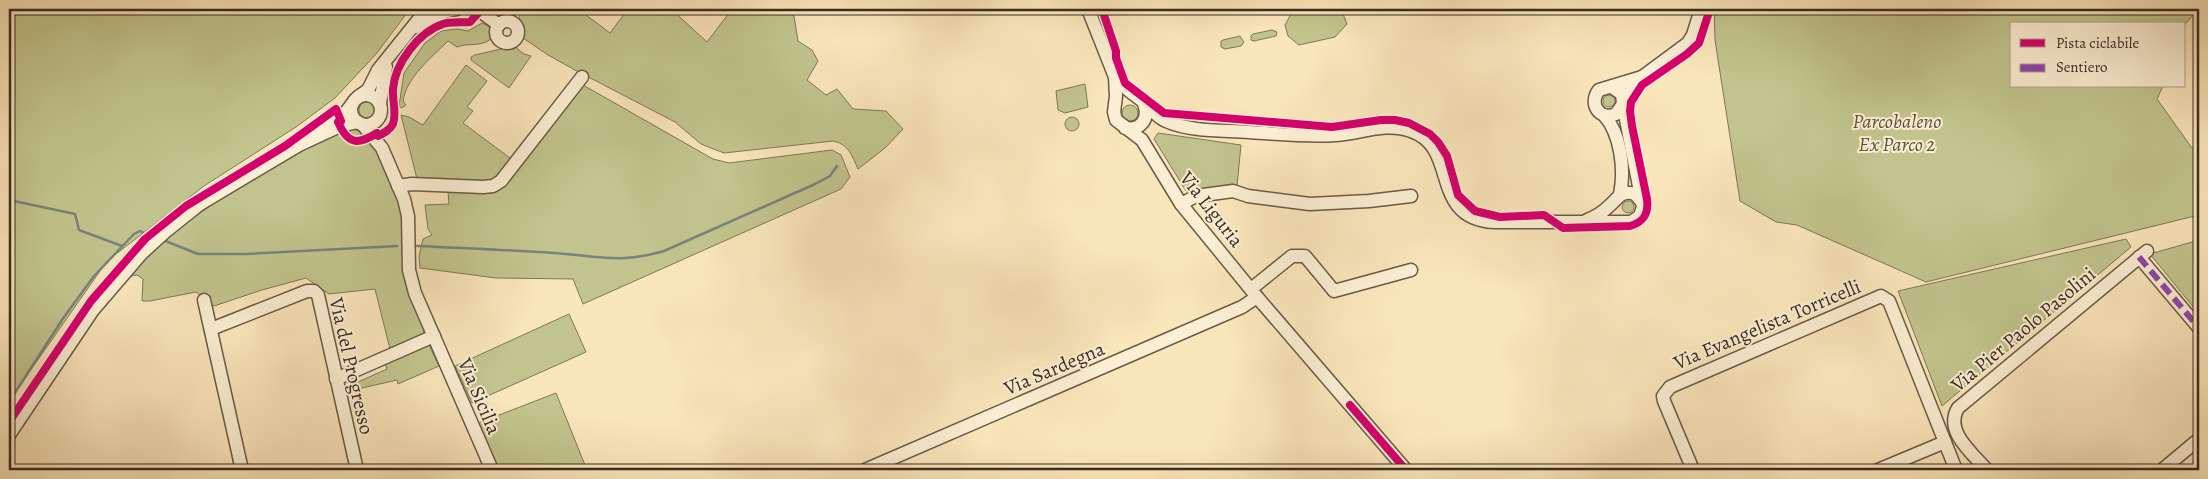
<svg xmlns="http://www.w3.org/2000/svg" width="2208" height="479" viewBox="0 0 2208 479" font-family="Alegreya,serif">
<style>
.green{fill:#c2c48d;stroke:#7e7858}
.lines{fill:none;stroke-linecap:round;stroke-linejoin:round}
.stream{stroke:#79837e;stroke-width:2.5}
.minor-casing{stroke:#6b5a48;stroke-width:15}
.minor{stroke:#fcefd3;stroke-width:12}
.quiet{stroke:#8e44ad;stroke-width:6;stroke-dasharray:12 6;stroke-linecap:butt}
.cycleway-casing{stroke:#fcefd3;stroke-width:11}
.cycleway{stroke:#d6006c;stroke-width:8}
.labels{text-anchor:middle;stroke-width:4;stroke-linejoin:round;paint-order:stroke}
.park-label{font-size:20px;font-style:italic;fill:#5d513d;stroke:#fcefd3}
.street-label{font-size:20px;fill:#3b2b22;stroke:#fcefd3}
</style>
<rect width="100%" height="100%" fill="#fae6bb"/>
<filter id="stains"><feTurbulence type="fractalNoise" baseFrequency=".004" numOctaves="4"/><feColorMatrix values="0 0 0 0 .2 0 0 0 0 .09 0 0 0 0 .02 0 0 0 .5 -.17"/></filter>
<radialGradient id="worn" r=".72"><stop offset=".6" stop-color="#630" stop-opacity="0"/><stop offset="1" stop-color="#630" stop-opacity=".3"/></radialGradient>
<g class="green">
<polygon points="9,9 410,9 376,54 335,98 296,127 204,186 107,261 9,401"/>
<path d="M 522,9 L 578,9 L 610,33 L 628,9 L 671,9 L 707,42 L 732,9 L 784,9 L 794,16 L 798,41 L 812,50 L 818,61 L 807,80 L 826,95 L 837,89 L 853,109 L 886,111 L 903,129 L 885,148 L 858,169 C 852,156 849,144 833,141 L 724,153 L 701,144 L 675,122 L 575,70 L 548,55 L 523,38 L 517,24 Z"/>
<polygon points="1304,9 1341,9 1347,24 1335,37 1299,45 1288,36 1285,25 1291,14"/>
<polygon points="1714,9 2199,9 2184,25 2012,24 2012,86 2163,86 2157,99 2192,148 2199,144 2199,215 1926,282 1797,225 1776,222 1740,201 1715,40"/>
<path d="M 482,23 L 492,28 L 492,38 C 481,48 469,42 457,47 L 448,41 C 432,57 406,78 403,101 L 406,105 L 402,108 L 399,106 L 404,73 L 425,43 L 441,31 L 457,29 L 468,31 Z"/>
<polygon points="1272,30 1277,32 1276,36 1254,41 1251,40 1251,36 1253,34"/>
<polygon points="1240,36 1244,42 1241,46 1225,49 1221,47 1221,41 1223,40"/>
<polygon points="514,46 524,54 531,56 509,88 471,60 471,57 475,55"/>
<polygon points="466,65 487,81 467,107 473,111 463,123 514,161 496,178 481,183 417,179 401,115 409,117 423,125"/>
<polygon points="1085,84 1088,107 1065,113 1058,110 1056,91"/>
<path d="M 583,85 L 713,159 L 729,163 L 832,150 L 841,155 L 850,177 L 841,189 L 583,304 L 573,279 L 496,278 L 420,268 L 419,256 L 423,239 L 432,235 L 428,229 L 425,205 L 449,204 L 448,192 C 471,192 494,195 512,178 Z"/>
<circle cx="1609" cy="101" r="6"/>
<circle cx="367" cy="110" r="8"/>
<circle cx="1130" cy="113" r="8"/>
<circle cx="1072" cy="124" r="7"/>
<path d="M 350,127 C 374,133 393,180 399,202 C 403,217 402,233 406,248 C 413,276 422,305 424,334 L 390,349 L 375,289 L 329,294 L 306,278 L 262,290 L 214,306 L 196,292 L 150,301 L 142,301 L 143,279 L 137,275 L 131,276 L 130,273 L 176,230 L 214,203 L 298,153 Z"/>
<polygon points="1158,133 1241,145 1237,186 1186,191 1154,139"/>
<circle cx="1628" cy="207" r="6"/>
<polygon points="2126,239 2131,247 1942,406 1898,291"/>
<polygon points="2199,240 2199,314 2150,254"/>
<polygon points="569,314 586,352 472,403 455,366"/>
<polygon points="429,345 439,366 398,384 397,380 349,391 349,386 387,369 385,364"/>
<polygon points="556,393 587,470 498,470 476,424"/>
</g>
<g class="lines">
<g class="stream">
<polyline points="9,200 75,214 79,230 122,246"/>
<polyline points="163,240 198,254 245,254 397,246"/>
<path d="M 417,246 C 463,248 509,250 554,253 C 597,256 621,264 664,251 L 815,184 L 830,176 L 837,166"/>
<polyline points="9,402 64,317 94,276 134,234 140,231 148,235"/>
</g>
<defs>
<g id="minor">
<polyline points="477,9 499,25"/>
<polyline points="1088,9 1115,77 1116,96 1114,112 1116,120 1142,140 1181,204 1257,297 1406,470"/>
<circle cx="507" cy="32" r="11"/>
<path d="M 416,27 C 429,17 441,11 457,9"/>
<path d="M 1115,77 C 1122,86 1130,92 1140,99 C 1149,106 1155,116 1166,121 C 1191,132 1222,130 1249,132 C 1278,134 1307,137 1336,135 C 1362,133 1386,122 1411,131 C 1460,147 1428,218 1494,222 L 1631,222 L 1640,216 L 1643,207 L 1623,104"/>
<path d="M 1612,87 L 1622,94 L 1623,104 L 1616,114 C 1600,121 1588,104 1599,90 L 1642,77"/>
<circle cx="366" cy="110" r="15"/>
<polyline points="358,97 368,90 378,70 427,9"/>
<polyline points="1624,100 1642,77 1688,43 1693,35 1701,9"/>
<polyline points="380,103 386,67"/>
<path d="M 1604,115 C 1621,134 1625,170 1620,194"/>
<polyline points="362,124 382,148 404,199 408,216 409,270 415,293 492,470"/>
<path d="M 1125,128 C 1140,131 1150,119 1144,104"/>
<polyline points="316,130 346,112 352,104"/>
<polyline points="398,186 412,184 483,187 493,186 501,181 582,77"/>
<polyline points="1181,204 1196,196 1233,191 1248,196 1310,204 1369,201 1411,196"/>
<path d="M 1587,220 C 1595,217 1602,213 1608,207 C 1618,199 1621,189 1635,194 L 1642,202"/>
<polyline points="2139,257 2199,328"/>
<polyline points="1251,289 1292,256 1305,256 1334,291 1411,270"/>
<polyline points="204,300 242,470"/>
<polyline points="211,329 307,291 314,291 318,295 357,470"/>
<polyline points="336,379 434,336"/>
<polyline points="9,435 93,310 141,254 165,232 200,204 299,145 340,126 358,122"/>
<polyline points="865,470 1242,307 1257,297"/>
<polyline points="1693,470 1664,401 1663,396 1670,387 1881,296 1889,301 1956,470"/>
<polyline points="1878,470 1945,442"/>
<path d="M 1987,470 C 1972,453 1944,431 1958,408 L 2147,251"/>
<polyline points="2162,470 2199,439"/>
</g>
</defs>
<use href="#minor" class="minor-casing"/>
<use href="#minor" class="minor"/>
<polyline class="quiet" points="2139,257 2199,328"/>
<defs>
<g id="cycleway">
<path d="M 1102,9 L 1116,51 L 1116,58 L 1125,83 L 1164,113 L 1332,127 L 1381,120 L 1395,120 L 1409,123 L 1430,134 L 1438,142 L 1447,156 L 1458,195 L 1475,211 L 1500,217 L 1544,215 L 1563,228 L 1630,226 C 1644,222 1649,214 1647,199 L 1632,126 L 1630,111 L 1631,102 L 1642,85 L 1687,54 L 1699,43 L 1710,9"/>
<polyline points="1350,405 1406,470"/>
<path d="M 9,422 L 91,301 L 145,239 L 186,206 L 285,146 L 336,109 L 341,121 L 338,122 C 348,145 358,145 377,133 L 378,136 C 384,133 390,130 393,124 C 397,113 392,100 393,89 C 395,63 419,32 443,24 C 452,21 461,23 470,22 L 482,9"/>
</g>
</defs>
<use href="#cycleway" class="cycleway-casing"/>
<use href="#cycleway" class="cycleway"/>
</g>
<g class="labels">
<g class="park-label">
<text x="1897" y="128">Parcobaleno<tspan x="1897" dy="23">Ex Parco 2</tspan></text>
</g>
<g class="street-label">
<text transform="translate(1212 209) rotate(52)" y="7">Via Liguria</text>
<text transform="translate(1767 324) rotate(-23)" y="7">Via Evangelista Torricelli</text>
<text transform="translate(2023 329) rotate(-40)" y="7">Via Pier Paolo Pasolini</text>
<text transform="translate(352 366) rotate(77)" y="7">Via del Progresso</text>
<text transform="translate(1054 368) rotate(-23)" y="7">Via Sardegna</text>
<text transform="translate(480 396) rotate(67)" y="7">Via Sicilia</text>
</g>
</g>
<rect width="2208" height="479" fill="none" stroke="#fae6bb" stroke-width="30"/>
<rect x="10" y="10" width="2188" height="459" fill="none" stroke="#3b2b22" stroke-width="2.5"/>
<rect x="15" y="15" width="2178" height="449" fill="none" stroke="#3b2b22"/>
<rect x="2010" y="22" width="175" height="65" fill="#fcefd3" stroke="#afa18c"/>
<rect x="2020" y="39" width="25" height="8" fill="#d6006c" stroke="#afa18c"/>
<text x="2056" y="48" font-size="15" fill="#3b2b22">Pista ciclabile</text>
<rect x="2020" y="64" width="25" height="8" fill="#8e44ad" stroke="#afa18c"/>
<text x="2056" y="72" font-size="15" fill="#3b2b22">Sentiero</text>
<rect width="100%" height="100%" filter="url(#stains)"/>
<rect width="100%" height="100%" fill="url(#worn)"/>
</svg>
